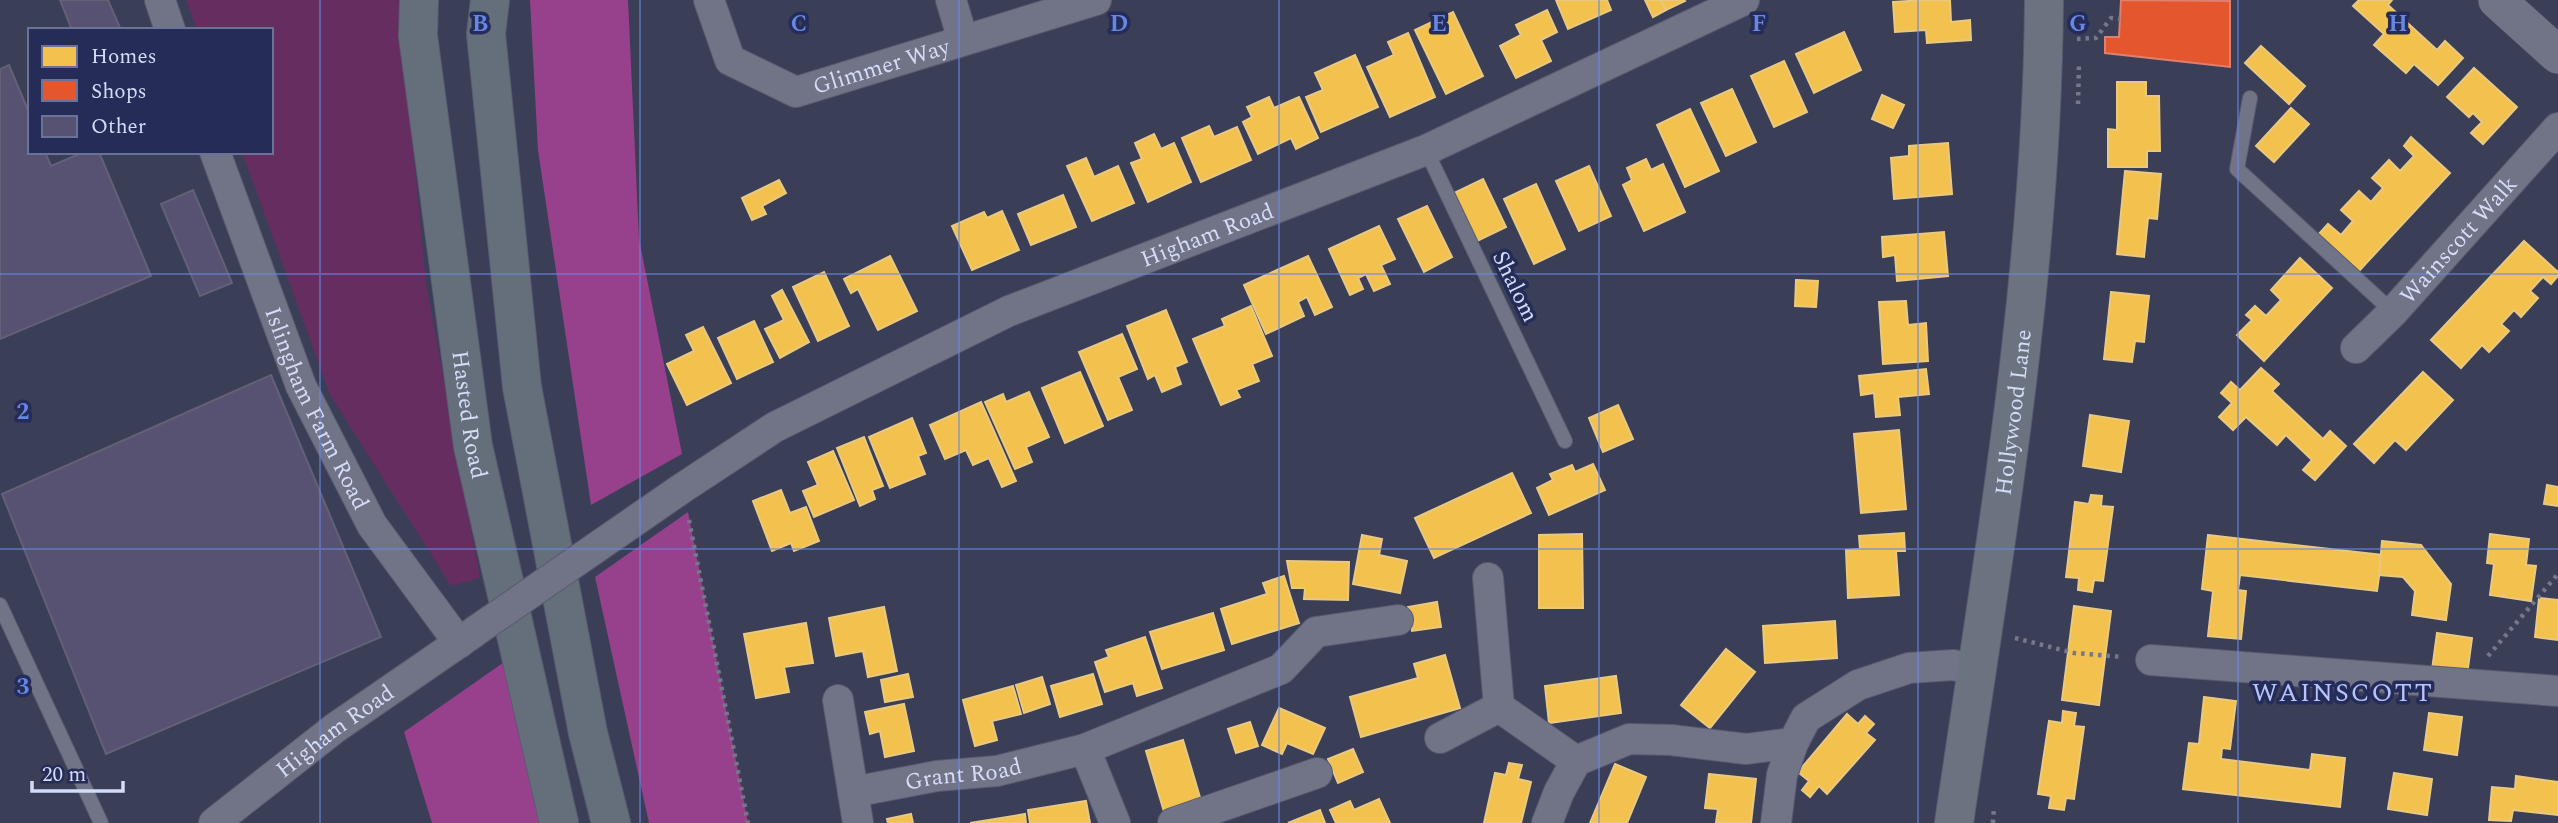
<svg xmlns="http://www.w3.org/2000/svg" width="2558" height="823" viewBox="0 0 2558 823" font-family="Spectral,serif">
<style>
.green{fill:#652d60}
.forest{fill:#97418d}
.homes{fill:#f2c14e;stroke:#e9c981;stroke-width:2}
.shops{fill:#e4572e;stroke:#e07f6b;stroke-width:2}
.building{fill:#575172;stroke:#626177;stroke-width:2}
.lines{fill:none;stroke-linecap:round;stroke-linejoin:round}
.service-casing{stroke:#585b70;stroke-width:16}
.minor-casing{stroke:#585b70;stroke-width:32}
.tertiary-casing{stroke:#585b70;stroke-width:38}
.secondary-casing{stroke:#585b70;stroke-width:40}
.primary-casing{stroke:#585b70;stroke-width:40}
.path{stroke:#757889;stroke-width:4.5;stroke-dasharray:3.5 5;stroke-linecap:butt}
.service{stroke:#717487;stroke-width:14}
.minor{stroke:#717487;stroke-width:30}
.tertiary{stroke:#717487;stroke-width:37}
.secondary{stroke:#6b7381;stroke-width:38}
.primary{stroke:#656f7b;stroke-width:38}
.minor-bridge-casing{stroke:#585b70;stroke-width:32;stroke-linecap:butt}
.minor-bridge{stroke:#717487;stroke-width:30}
.grid{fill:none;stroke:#6787e5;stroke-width:2;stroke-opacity:0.55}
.labels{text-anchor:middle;stroke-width:7;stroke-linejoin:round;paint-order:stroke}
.street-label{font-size:23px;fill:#d5dcf8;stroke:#252c58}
.quarter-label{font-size:26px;letter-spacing:2px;fill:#b7c4fb;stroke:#252c58}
.grid-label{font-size:23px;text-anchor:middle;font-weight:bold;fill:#6787e5;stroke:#252c58;stroke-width:7;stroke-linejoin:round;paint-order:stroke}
</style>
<rect width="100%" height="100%" fill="#3b3e57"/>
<polygon class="green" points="186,0 399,0 426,282 480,578 451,586 330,395 242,152 271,152 271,30 197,30"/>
<g class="forest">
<polygon points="530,0 628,0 639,239 682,454 591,505 538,150"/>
<polygon points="688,512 695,548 748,823 649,823 595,577"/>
<polygon points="510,658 546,823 432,823 404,732"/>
</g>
<g class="homes">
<polygon points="1556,0 1607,0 1611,10 1568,29"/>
<polygon points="1645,0 1661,0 1666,10 1653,17"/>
<polygon points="1661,0 1684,0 1685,1 1666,10"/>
<polygon points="1924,0 1950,0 1951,22 1970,20 1971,40 1927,43 1926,30 1895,32 1893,2"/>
<polygon points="2359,0 2392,0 2388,5 2437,50 2445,41 2463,58 2438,85 2414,64 2406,73 2374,45 2384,34 2353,6"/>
<polygon points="1547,10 1557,32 1541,40 1551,61 1516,78 1500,46 1521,35 1516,25"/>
<polygon points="1453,12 1483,76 1446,94 1415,30"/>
<polygon points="1844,32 1861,70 1814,93 1796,54"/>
<polygon points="1408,33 1435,97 1390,117 1367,67 1394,55 1388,42"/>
<polygon points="2261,46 2305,86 2289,104 2245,63"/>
<polygon points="1355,55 1378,107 1321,132 1306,97 1323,90 1315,73"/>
<polygon points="1784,61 1807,112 1774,127 1751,76"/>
<polygon points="2474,68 2517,107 2483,144 2471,133 2482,122 2473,113 2469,117 2447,97"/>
<polygon points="2117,82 2146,82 2146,96 2159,96 2160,151 2147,151 2147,167 2108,167 2108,129 2117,130"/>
<polygon points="1732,89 1756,142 1726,156 1701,103"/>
<polygon points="1882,95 1904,105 1893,128 1872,119"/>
<polygon points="1269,97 1274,108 1299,97 1318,138 1296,149 1291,138 1258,154 1243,122 1252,117 1247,107"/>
<polygon points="2291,108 2309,124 2274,162 2256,146"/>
<polygon points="1690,109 1719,171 1685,187 1657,125"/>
<polygon points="1209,126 1214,137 1237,127 1251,160 1201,182 1182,138"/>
<polygon points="1154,134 1161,149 1174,143 1191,182 1148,202 1131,163 1142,159 1135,143"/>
<polygon points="2411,137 2450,173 2358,272 2318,235 2328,224 2341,235 2353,221 2341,210 2359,191 2371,202 2383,188 2372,178 2389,160 2400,171 2414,156 2404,146"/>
<polygon points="1948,143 1952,194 1894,199 1891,158 1909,156 1909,146"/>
<polygon points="1086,158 1094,177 1118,166 1134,203 1092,221 1067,166"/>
<polygon points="1646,159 1651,170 1663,164 1685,212 1644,231 1623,185 1632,180 1627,168"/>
<polygon points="1589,166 1611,216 1579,231 1556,181"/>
<polygon points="2125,171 2161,174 2157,219 2148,218 2144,257 2117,254"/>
<polygon points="1483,179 1506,227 1473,243 1450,195"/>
<polygon points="779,180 786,193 762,206 766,214 752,220 742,198"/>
<polygon points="1536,184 1565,249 1534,264 1504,199"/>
<polygon points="1063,195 1076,227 1031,245 1018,214"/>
<polygon points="1427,206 1452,257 1424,272 1398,219"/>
<polygon points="1002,211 1019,250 972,270 952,226 984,212 987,218"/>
<polygon points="1379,226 1395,259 1381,265 1390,284 1374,291 1366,274 1358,278 1363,289 1350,295 1329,249"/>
<polygon points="1944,232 1948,276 1897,281 1895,255 1883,257 1882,237"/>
<polygon points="2524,241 2558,272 2558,276 2551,284 2543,277 2530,291 2538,298 2521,317 2514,310 2501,324 2509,331 2489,352 2482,345 2461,368 2431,340"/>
<polygon points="890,256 917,311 878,330 858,289 851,293 844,279"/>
<polygon points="1308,256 1332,307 1315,315 1307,297 1298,302 1304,316 1266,334 1244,285"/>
<polygon points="2300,258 2332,288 2264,361 2237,335 2252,320 2246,315 2255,306 2266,316 2281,300 2271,290"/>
<polygon points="824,272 849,326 818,341 793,287"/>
<polygon points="1796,280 1818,281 1816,307 1795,306"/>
<polygon points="782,290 809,342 780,358 765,329 784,320 772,296"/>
<polygon points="2111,292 2149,296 2144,342 2135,341 2132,362 2104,359"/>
<polygon points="1906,301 1908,325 1926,323 1928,361 1883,364 1879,302"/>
<polygon points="1251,306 1272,356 1252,364 1259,381 1236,390 1240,397 1221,405 1193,339 1225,326 1222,319"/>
<polygon points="1166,310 1187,362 1175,367 1181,384 1162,392 1155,375 1148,379 1127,326"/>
<polygon points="754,321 773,362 737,379 718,338"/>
<polygon points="703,327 731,383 687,405 667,364 694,351 686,335"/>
<polygon points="1122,334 1137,369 1118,377 1132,410 1108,420 1079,352"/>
<polygon points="2261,368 2279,384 2272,391 2323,439 2330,431 2346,446 2315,480 2303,470 2312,460 2286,435 2277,445 2246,417 2233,430 2219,417 2232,403 2221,393 2231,382 2240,390"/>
<polygon points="1926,369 1929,394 1898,397 1900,415 1876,417 1874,393 1861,395 1859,376"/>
<polygon points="1080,372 1103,426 1065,443 1042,388"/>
<polygon points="2423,372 2453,400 2406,450 2395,440 2374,463 2354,444"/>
<polygon points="1029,392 1049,437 1026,447 1032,462 1015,469 985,402 1003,394 1006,402"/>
<polygon points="981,402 1016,481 1002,487 989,458 973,465 966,450 945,459 930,425"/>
<polygon points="1618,405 1633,439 1603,452 1589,418"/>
<polygon points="2090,415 2129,421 2121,472 2083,466"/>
<polygon points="912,418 926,453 918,456 925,474 890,488 869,437"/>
<polygon points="1899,430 1906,509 1861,513 1854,434"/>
<polygon points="864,437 883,486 872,490 875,499 860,506 837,448"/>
<polygon points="833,451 854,500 814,517 803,491 818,485 808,462"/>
<polygon points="1593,464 1605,490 1549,515 1537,488 1553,480 1550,474 1572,465 1575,472"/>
<polygon points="1512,473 1531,513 1434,558 1415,518"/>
<polygon points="2547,485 2558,487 2558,506 2544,504"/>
<polygon points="781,490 790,513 806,507 819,541 794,551 791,543 772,551 753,501"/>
<polygon points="2091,495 2102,496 2101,506 2113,507 2103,581 2094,580 2092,592 2078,590 2079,578 2066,577 2075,502 2089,504"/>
<polygon points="1904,533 1905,551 1896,551 1899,595 1848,598 1846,550 1860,549 1859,536"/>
<polygon points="1582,534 1583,608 1539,608 1539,535"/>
<polygon points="2490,534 2529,539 2526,565 2536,566 2531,601 2490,595 2494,564 2487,563"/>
<polygon points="1362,535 1382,539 1379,555 1407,561 1400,593 1353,584"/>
<polygon points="2208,535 2382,555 2377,591 2240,575 2238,590 2246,591 2241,639 2208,636 2213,591 2202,589"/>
<polygon points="2382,541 2421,545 2451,584 2446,620 2412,615 2415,591 2403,577 2379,575"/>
<polygon points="1287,561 1349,562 1348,600 1304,599 1305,588 1292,588"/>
<polygon points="1284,576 1299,623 1232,644 1221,609 1267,594 1263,583"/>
<polygon points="2539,598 2558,600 2558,640 2535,637"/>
<polygon points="1437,602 1441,627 1412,631 1408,607"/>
<polygon points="2074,606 2111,611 2099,705 2062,700"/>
<polygon points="884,607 897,671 868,677 863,651 836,656 829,618"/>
<polygon points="1213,613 1224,650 1162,669 1150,632"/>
<polygon points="1835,621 1837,658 1765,663 1763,626"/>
<polygon points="806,623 813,663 784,667 789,692 756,698 744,634"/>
<polygon points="2437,633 2472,638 2467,675 2432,670"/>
<polygon points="1145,637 1162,688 1137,696 1133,683 1105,692 1095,662 1109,657 1106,650"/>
<polygon points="1726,649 1755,672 1710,728 1681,705"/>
<polygon points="1445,655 1460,708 1361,737 1350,697 1418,678 1414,664"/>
<polygon points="908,674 913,697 885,702 881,680"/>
<polygon points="1093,674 1102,704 1060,717 1051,686"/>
<polygon points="1616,676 1621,713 1549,723 1545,686"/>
<polygon points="1042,677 1050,704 1024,713 1016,685"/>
<polygon points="1013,686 1021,714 992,721 997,740 975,746 963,700"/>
<polygon points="2204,697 2236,701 2230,749 2222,748 2221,759 2310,770 2312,754 2345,758 2340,807 2183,789 2189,743 2199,744"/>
<polygon points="904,704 914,751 885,757 880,731 870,734 865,712"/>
<polygon points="1279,708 1325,728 1313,754 1287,743 1282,754 1262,745"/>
<polygon points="2063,711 2076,713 2074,726 2084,727 2074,799 2066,798 2064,810 2049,808 2051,796 2038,794 2049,721 2062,723"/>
<polygon points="2429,713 2462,717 2457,755 2424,750"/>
<polygon points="1847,714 1858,724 1865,716 1874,724 1866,733 1875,740 1827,794 1819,786 1810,797 1802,790 1809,781 1798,772"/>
<polygon points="1250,722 1258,746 1236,753 1228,729"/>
<polygon points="1183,740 1202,804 1165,815 1146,751"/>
<polygon points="1353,749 1363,772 1338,783 1328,759"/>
<polygon points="1509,763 1522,765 1518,779 1531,782 1521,823 1484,823 1495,773 1506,775"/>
<polygon points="1615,764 1646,777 1627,823 1590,823"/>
<polygon points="2394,773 2432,779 2427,815 2388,809"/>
<polygon points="1709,774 1756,779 1751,823 1716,823 1718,809 1705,808"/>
<polygon points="2516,776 2558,782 2558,815 2513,810 2511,821 2489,820 2492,787 2515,789"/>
<polygon points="1379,799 1390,823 1336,823 1330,810 1350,801 1354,810"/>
<polygon points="1086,801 1090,823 1030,823 1028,810"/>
<polygon points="1320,810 1325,823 1288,823"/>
<polygon points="911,814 913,823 888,823 887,819"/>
<polygon points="1025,814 1026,823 970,823"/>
</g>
<polygon class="shops" points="2121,0 2230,1 2230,67 2105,53 2105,37 2119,37"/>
<g class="building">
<polygon points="60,0 108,0 121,30 72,30"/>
<polygon points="9,65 30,115 30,152 45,152 51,166 84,152 99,152 151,276 0,339 0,69"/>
<polygon points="193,190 232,283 200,296 161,204"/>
<polygon points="271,375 381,637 106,754 2,494"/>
</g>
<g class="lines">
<defs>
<g id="service">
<polyline points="2250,98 2237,169 2393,312"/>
<polyline points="1426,150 1565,441"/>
<polyline points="0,605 101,823"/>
</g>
<g id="minor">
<polyline points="160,0 170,30"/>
<path id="s1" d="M 709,0 L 730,60 L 796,92 L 1096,0"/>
<polyline points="951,0 963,40"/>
<path id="s2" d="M 215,152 L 301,386 L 372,525 L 459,643"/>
<path id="s3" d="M 2356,348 L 2393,312 L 2558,128"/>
<path id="s4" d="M 681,489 L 775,427 L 1009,311 L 1426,150 L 1744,0"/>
<polyline points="1488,578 1499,707 1576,761"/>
<polyline points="2151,660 2558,691"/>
<path id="s5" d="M 838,700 L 853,792 L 937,776 L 997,771 L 1085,749 L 1115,823"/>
<polyline points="1440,738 1499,707"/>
<polyline points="1085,749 1281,669 1316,632 1398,620"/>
<polyline points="853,792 858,823"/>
<path id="s6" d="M 214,823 L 335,728 L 473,633"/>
<polyline points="1173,823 1317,773"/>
<polyline points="1547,823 1559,792 1576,761 1629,739 1671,740 1746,749 1793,743 1806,718 1858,685 1909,668 1953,665 1977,670"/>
<polyline points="1776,823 1782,775 1793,743"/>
</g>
<polyline id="tertiary" points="2497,0 2558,55"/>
<g id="secondary">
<path id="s7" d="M 1954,823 C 1994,550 2042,276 2044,0"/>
</g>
<g id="primary">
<path id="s8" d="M 419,0 L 418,36 L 473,446 L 559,823"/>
<polyline points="490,0 486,34 522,387 588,733 611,823"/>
</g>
</defs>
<use href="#service" class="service-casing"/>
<use href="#minor" class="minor-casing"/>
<use href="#tertiary" class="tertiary-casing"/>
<use href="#secondary" class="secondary-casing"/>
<use href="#primary" class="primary-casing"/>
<g class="path">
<polyline points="2077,39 2096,38 2111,18 2120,19"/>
<polyline points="2078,104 2079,64"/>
<polyline points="689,520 748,823"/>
<polyline points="2015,638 2074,653 2123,657"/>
<polyline points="2488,656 2558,574"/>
<polyline points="1993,823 1994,807"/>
</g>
<use href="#service" class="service"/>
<use href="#minor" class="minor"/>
<use href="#tertiary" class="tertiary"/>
<use href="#secondary" class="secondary"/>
<use href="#primary" class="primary"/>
<defs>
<polyline id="minor-bridge" points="474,632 681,489"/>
</defs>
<use href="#minor-bridge" class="minor-bridge-casing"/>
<use href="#minor-bridge" class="minor-bridge"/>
</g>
<path class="grid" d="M 320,0 L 320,823M 640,0 L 640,823M 959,0 L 959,823M 1279,0 L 1279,823M 1599,0 L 1599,823M 1918,0 L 1918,823M 2238,0 L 2238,823M 0,274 L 2558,274M 0,549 L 2558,549"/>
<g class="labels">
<g class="street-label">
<text dy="8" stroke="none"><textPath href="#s1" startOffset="226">Glimmer Way</textPath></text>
<text dy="8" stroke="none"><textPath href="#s4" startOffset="586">Higham Road</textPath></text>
<text dy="8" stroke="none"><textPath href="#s3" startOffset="149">Wainscott Walk</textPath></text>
<text transform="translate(1516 286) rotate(64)" y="8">Shalom</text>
<text dy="8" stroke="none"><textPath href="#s2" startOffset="276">Islingham Farm Road</textPath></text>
<text dy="8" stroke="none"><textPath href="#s7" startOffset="415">Hollywood Lane</textPath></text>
<text dy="8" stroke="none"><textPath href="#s8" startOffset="418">Hasted Road</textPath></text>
<text dy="8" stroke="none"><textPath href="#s6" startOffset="152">Higham Road</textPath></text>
<text dy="8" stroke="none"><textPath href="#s5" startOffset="205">Grant Road</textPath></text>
</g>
<g class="quarter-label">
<text x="2343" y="701">WAINSCOTT</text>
</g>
</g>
<g class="grid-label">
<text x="480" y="31">B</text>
<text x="799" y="31">C</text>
<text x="1119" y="31">D</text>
<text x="1439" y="31">E</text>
<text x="1759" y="31">F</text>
<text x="2078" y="31">G</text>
<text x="2398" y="31">H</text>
<text x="23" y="419">2</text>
<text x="23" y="694">3</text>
</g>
<rect x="28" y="28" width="245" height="126" fill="#252c58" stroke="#6b7298" stroke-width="2"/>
<rect x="42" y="46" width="35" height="21" fill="#f2c14e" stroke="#6b7298" stroke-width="2"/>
<text x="91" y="63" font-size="21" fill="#d5dcf8">Homes</text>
<rect x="42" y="80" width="35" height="21" fill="#e4572e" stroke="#6b7298" stroke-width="2"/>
<text x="91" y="98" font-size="21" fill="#d5dcf8">Shops</text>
<rect x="42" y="116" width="35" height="21" fill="#575172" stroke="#6b7298" stroke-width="2"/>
<text x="91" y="133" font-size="21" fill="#d5dcf8">Other</text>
<path d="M32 781v10h91v-10" fill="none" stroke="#d5dcf8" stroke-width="3.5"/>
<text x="42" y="781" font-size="21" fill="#d5dcf8" stroke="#252c58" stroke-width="5" paint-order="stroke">20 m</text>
</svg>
